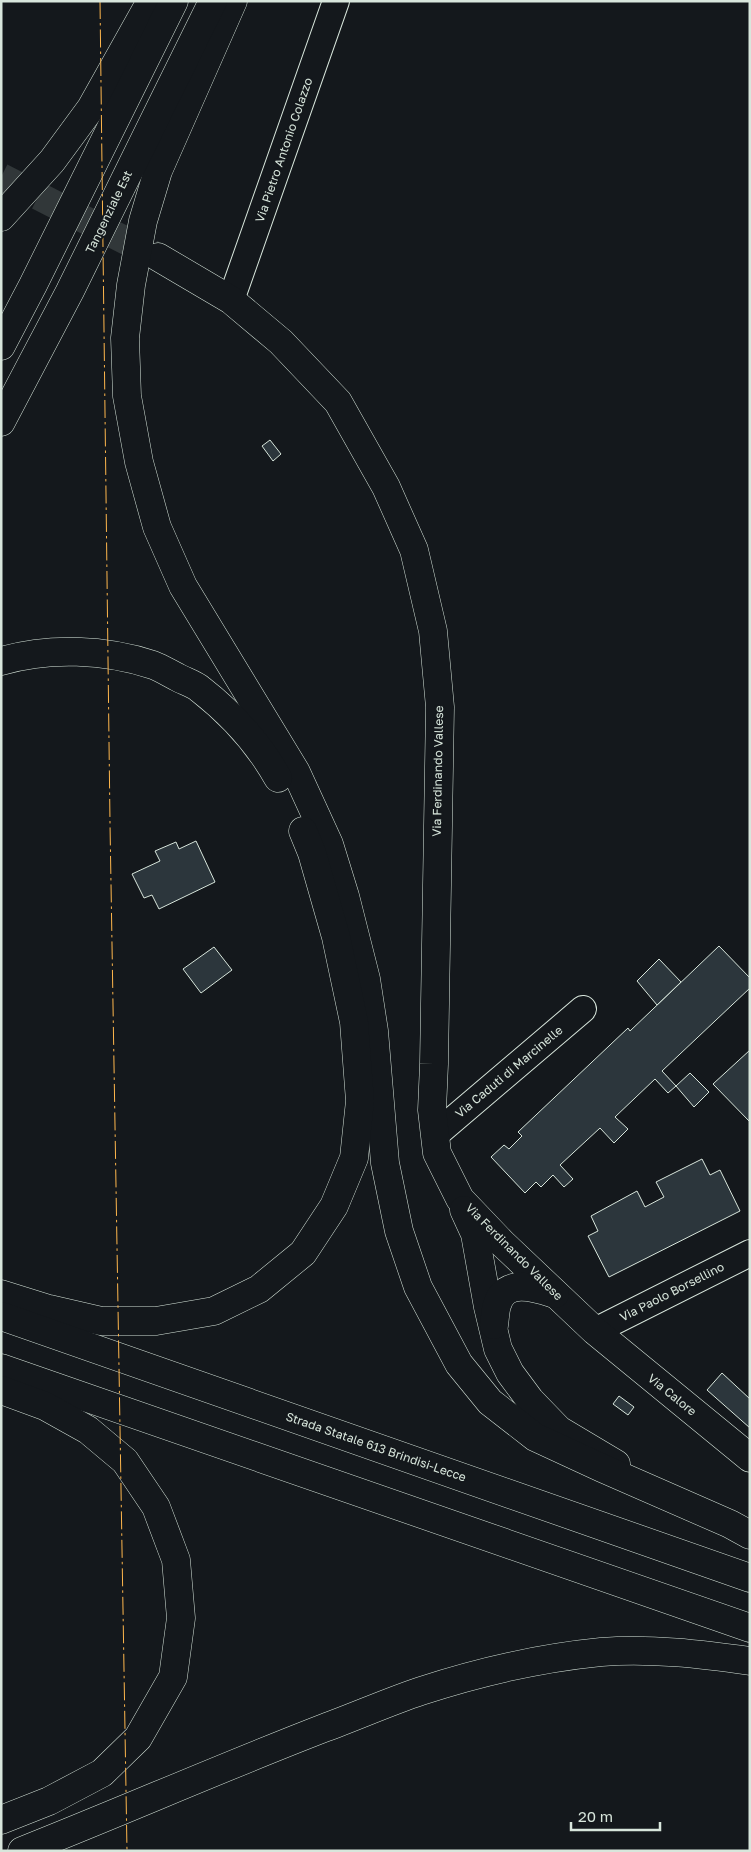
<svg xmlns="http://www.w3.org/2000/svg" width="751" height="1852" viewBox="0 0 751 1852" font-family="'Golos Text',sans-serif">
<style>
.building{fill:#2c363c;stroke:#d8e6dc}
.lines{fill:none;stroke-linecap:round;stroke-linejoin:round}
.tertiary-tunnel{stroke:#313739;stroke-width:28;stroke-dasharray:28 14;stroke-linecap:butt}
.minor-casing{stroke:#d8e6dc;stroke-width:28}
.tertiary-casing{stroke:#d8e6dc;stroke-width:29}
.trunk-casing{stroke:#d8e6dc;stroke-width:29}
.minor{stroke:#14181c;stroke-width:26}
.tertiary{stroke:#14181c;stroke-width:28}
.trunk{stroke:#14181c;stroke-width:28}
.power{stroke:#ffb74d;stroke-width:1;stroke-dasharray:18 4 2.5 4;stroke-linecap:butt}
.labels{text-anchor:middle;stroke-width:4;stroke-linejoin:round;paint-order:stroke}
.street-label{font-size:12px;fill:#d8e6dc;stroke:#14181c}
</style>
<rect width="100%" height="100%" fill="#14181c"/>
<g class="building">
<polygon points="270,440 281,454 273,461 262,446"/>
<polygon points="196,841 215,882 159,909 152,895 144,898 132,874 160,861 155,851 176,842 179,849"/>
<polygon points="719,946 750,978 750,988 662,1071 676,1086 668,1093 655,1079 615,1117 628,1129 614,1143 600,1128 560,1165 573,1179 564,1187 553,1175 541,1187 536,1182 525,1193 491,1157 504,1145 509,1149 522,1136 518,1132 628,1028 630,1031"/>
<polygon points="214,947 232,970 201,993 183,969"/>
<polygon points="659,959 681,982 657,1005 637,981"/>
<polygon points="750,1050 750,1122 713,1084"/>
<polygon points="690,1073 709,1092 694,1107 676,1086"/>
<polygon points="702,1159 710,1175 720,1170 740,1211 609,1277 588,1236 598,1231 591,1216 637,1191 645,1207 664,1197 656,1182"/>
<polygon points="722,1373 750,1399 750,1428 707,1390"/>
<polygon points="619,1396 634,1407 628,1415 613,1404"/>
</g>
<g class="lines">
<polyline class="tertiary-tunnel" points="1,177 158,257"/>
<defs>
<g id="minor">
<polyline points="231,300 336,1"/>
<polyline points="435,1135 583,1009"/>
<polyline points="595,1331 750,1253"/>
</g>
<g id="tertiary">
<polyline points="158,257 231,300 281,342 338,402 386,487 414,550 433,631 440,707 434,1064 432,1110 437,1153 460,1199 502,1243 595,1331 750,1458"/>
<polyline points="464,1210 475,1234 488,1307 498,1349 510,1373 530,1400 559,1430 616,1464"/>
<path d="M 494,1325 C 495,1319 495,1311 497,1305 C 505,1277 536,1288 555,1294"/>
</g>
<g id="trunk">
<polyline points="233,1 158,171 143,221 131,285 125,338 127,396 139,462 157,527 183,586 296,772 329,844 345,896 366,979 374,1031 385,1163 399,1231 418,1287 459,1364 490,1402 535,1437 602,1468 730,1524 750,1535"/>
<polyline points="1,217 52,161 91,108 151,1"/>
<polyline points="1,346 33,285 174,1"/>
<polyline points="1,422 70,291 213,1"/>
<path d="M 1,661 C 49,647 105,649 153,665 C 161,668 169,673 177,677 C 184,681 194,684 200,689 C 232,714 259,744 278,778"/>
<polyline points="1,1294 49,1309 101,1321 156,1321 214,1311 259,1289 303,1253 334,1206 354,1158 360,1101 354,1022 336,937 312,853 303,831"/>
<polyline points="1,1316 750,1578"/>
<polyline points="1,1368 750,1628"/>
<polyline points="1,1390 45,1406 88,1430 125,1461 156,1507 176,1560 181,1618 173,1677 138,1738 102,1773 49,1801 1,1820"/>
<path d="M 22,1851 C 123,1811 223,1767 324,1728 C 357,1716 388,1702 421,1691 C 479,1672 540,1658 601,1652 C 650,1648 701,1654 750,1661"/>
</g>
</defs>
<use href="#minor" class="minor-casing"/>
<use href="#tertiary" class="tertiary-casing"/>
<use href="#trunk" class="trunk-casing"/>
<use href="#minor" class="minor"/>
<use href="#tertiary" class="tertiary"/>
<use href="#trunk" class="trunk"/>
<polyline class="power" points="100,1 110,823 127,1851"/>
</g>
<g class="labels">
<g class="street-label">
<text transform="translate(284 150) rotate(-71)" y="4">Via Pietro Antonio Colazzo</text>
<text transform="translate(109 212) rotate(-64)" y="4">Tangenziale Est</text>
<text transform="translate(438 771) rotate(-89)" y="4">Via Ferdinando Vallese</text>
<text transform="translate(509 1072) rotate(-40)" y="4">Via Caduti di Marcinelle</text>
<text transform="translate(514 1252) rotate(45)" y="4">Via Ferdinando Vallese</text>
<text transform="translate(672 1292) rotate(-27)" y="4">Via Paolo Borsellino</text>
<text transform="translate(672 1395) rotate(39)" y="4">Via Calore</text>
<text transform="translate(376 1447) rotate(19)" y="4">Strada Statale 613 Brindisi-Lecce</text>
</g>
</g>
<rect width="751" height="1852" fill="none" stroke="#d8e6dc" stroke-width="5"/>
<path d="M571 1822v8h89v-8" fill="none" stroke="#d8e6dc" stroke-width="2.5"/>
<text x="578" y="1822" font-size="15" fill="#d8e6dc" stroke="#14181c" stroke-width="4" paint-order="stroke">20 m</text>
</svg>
